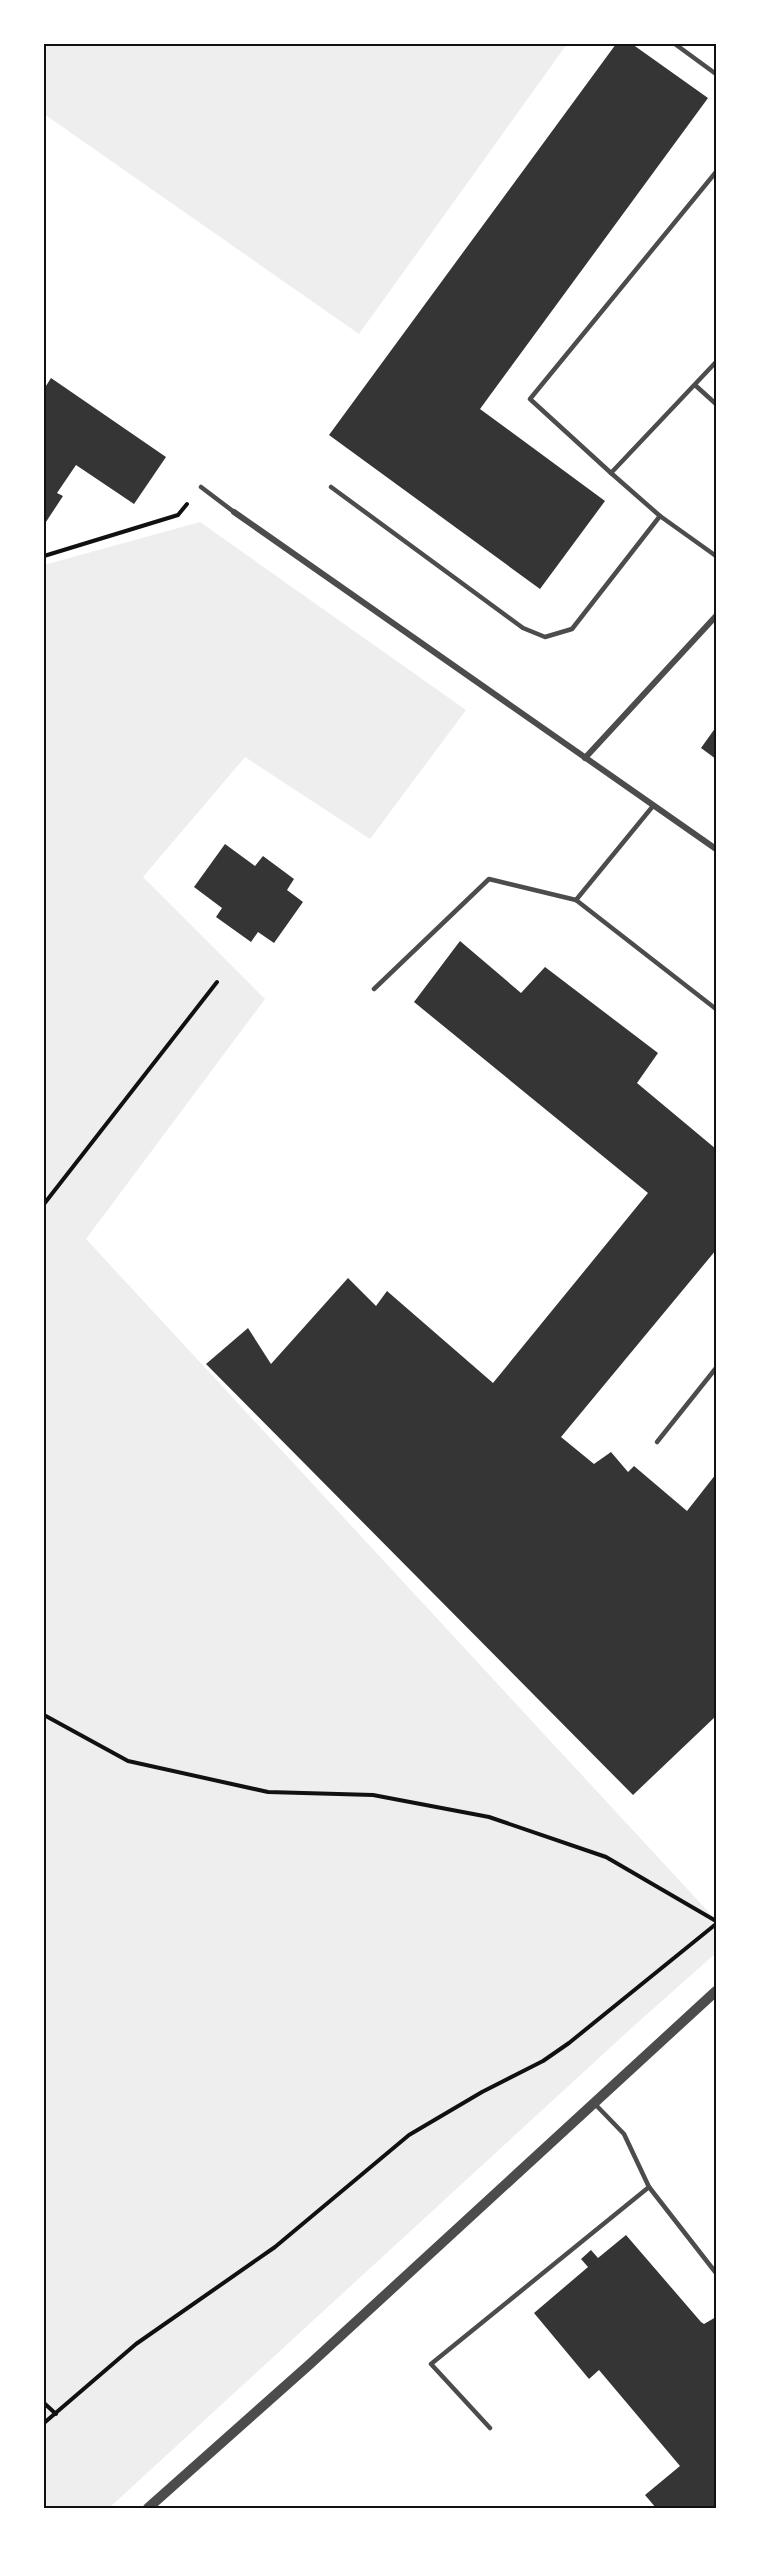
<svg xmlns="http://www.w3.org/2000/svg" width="760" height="2552" viewBox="0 0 760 2552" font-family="Arial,sans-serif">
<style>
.green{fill:#eee}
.building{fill:#353535}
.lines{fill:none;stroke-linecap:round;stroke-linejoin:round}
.path{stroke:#111;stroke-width:4}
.service{stroke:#4c4c4c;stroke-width:4.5}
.minor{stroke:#4c4c4c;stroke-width:6}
.tertiary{stroke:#4c4c4c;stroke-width:10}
.neatline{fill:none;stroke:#111;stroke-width:2}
</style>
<rect width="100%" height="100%" fill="#fff"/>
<g class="green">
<polygon points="44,44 567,44 359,334 44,114"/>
<polygon points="200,522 466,710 370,839 245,757 143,877 265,999 86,1239 716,1920 716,1953 636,2024 109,2508 44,2508 44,565"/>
</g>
<g class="building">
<polygon points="616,44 632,44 708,98 480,409 605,501 540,589 329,435"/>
<polygon points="51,378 166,457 134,504 76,465 57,493 63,496 44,525 44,389"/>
<polygon points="716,727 716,759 701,748"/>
<polygon points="225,844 255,866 263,856 294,879 287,890 303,902 274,943 258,932 251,942 216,917 222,908 194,887"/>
<polygon points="460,941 521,993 545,967 658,1053 637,1083 716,1149 716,1250 561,1437 594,1464 611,1452 628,1472 634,1466 687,1511 716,1474 716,1716 633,1795 206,1364 248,1328 271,1364 348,1278 376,1306 387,1291 493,1383 648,1193 414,1002"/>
<polygon points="626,2235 701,2322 704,2324 716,2317 716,2508 656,2508 645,2495 680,2466 599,2370 589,2379 534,2313 588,2267 581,2259 591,2250 598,2258"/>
</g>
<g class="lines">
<g class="path">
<polyline points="44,556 178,515 187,504"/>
<polyline points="44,1204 217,982"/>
<polyline points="44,1715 128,1761 268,1792 373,1795 489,1817 606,1857 716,1921"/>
<polyline points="44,2403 56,2414"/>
<polyline points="44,2423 136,2344 275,2247 409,2135 482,2092 543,2061 569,2043 716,1924"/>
</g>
<g class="service">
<polyline points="675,44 716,74"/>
<polyline points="695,385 716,404"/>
<polyline points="611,473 530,399 716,172"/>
<polyline points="201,487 234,512"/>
<polyline points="331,487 523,628 545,637 572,629 660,516 716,556"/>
<polyline points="660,516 611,473 716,362"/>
<polyline points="576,900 653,806"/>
<polyline points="374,989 489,879 576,900 716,1009"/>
<polyline points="657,1442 716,1368"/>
<polyline points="594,2103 624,2134 649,2187 716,2273"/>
<polyline points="490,2428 431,2364 649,2187"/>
</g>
<g class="minor">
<polyline points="234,512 716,849"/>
<polyline points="585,758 716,616"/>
</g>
<polyline class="tertiary" points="148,2508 310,2364 716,1991"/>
</g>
<rect width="760" height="2552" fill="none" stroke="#ffffff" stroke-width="90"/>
<rect x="45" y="45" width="670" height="2462" class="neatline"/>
</svg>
